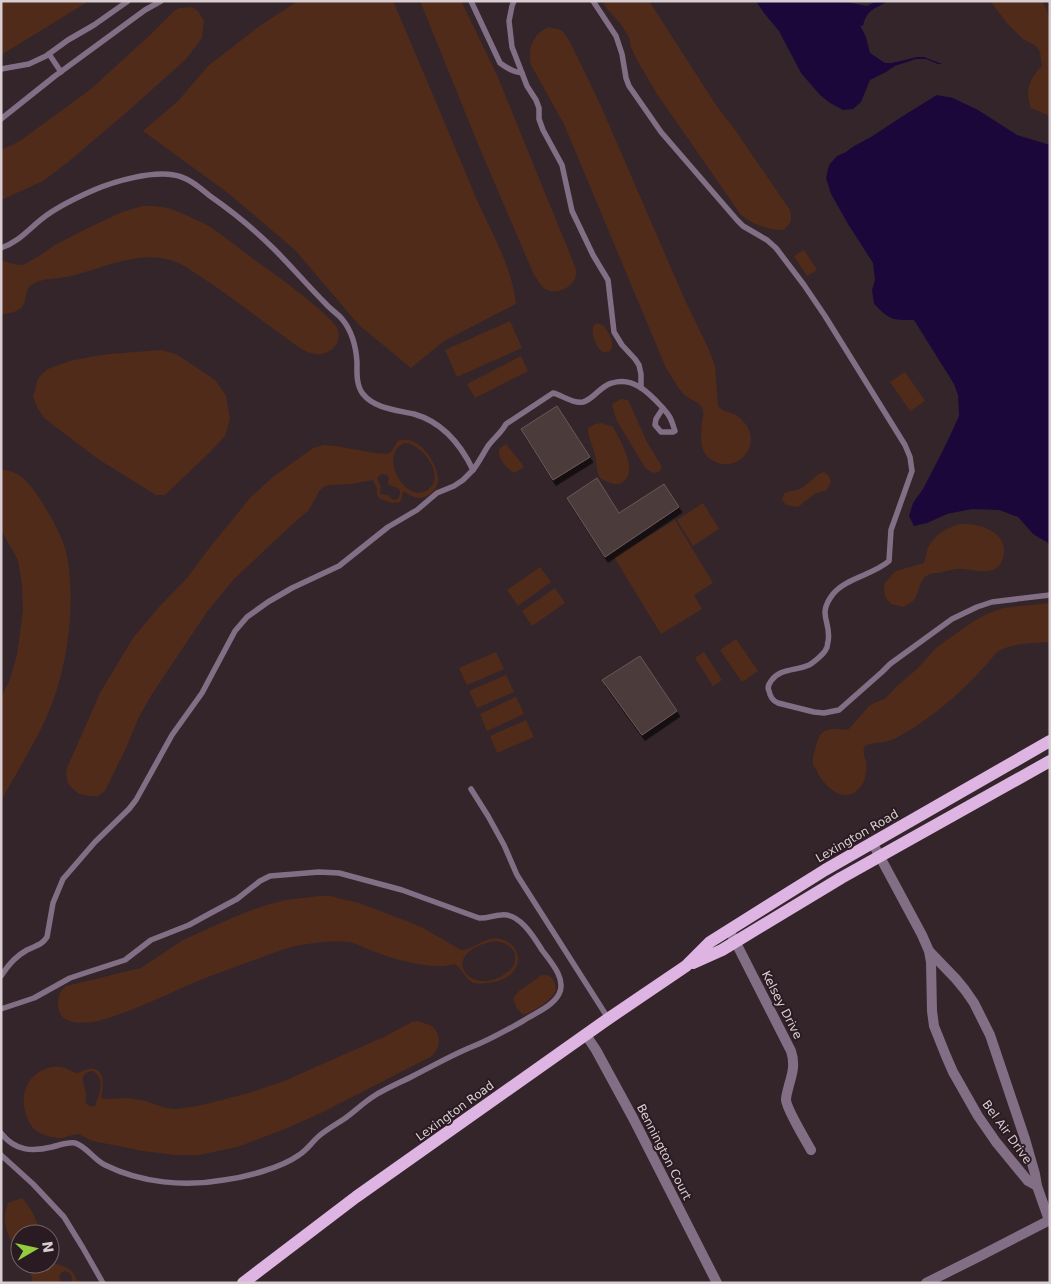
<svg xmlns="http://www.w3.org/2000/svg" width="1051" height="1284" viewBox="0 0 1051 1284" font-family="'DejaVu Sans',sans-serif">
<style>
.green{fill:#512b19;fill-rule:evenodd}
.water{fill:#1c073b}
.building{fill:#4c3a3a;stroke:#6a5757;filter:url(#shadow)}
.lines{fill:none;stroke-linecap:round;stroke-linejoin:round}
.lane{stroke:#836f85;stroke-width:5.5}
.street{stroke:#836f85;stroke-width:10}
.primary{stroke:#deb4e3;stroke-width:12}
.labels{text-anchor:middle;stroke-width:4;stroke-linejoin:round;paint-order:stroke}
.street-label{font-size:12px;fill:#d8ced2;stroke:#2a1b22}
</style>
<defs>
<filter id="shadow"><feDropShadow dx="3" dy="5.5" stdDeviation="0" flood-color="#0009"/></filter>
</defs>
<rect width="100%" height="100%" fill="#34252b"/>
<g class="green">
<polygon points="1,1 89,1 1,55"/>
<path d="M 298,1 L 393,1 C 421,67 449,132 476,198 C 491,232 512,266 516,304 L 444,341 L 411,368 L 359,325 L 295,250 L 228,193 L 143,131 L 178,101 L 208,66 L 261,25 Z"/>
<path d="M 420,1 L 461,1 L 497,75 L 574,264 C 575,266 576,269 576,272 C 577,285 559,295 547,290 C 541,287 538,280 534,275 L 480,149 Z"/>
<path d="M 602,1 L 649,1 L 716,105 L 735,130 L 790,210 C 792,221 792,221 784,230 C 768,230 754,225 741,215 L 657,94 L 637,60 L 631,47 L 629,37 L 620,23 L 607,9 Z"/>
<path d="M 990,1 L 1042,1 L 1047,10 L 1050,22 L 1050,116 L 1031,108 C 1025,90 1029,79 1042,66 L 1040,52 L 1036,46 L 1023,39 L 1007,23 Z"/>
<polygon points="192,7 198,11 204,21 202,37 200,41 185,60 127,112 68,162 43,181 1,200 1,150 20,141 91,89 149,36 175,10 180,8"/>
<path d="M 549,27 L 561,30 L 565,34 L 571,44 L 600,104 L 684,298 L 709,350 L 715,366 L 718,406 C 722,411 726,411 731,413 C 738,415 745,422 748,428 C 760,452 731,476 709,458 C 699,450 701,433 702,422 C 703,418 704,414 703,410 C 701,402 692,401 686,396 C 678,389 672,377 666,368 L 564,124 L 531,65 C 527,50 533,33 549,27 Z"/>
<path d="M 143,206 C 155,206 165,206 176,211 C 187,215 197,220 207,225 C 224,236 240,249 256,261 C 278,276 299,292 319,309 C 325,315 333,321 337,328 C 340,334 339,341 335,346 C 331,352 322,355 315,354 C 302,352 290,340 279,333 C 257,317 235,300 212,284 C 199,276 187,266 173,261 C 141,249 101,269 70,276 C 59,279 41,278 33,284 C 18,292 37,312 1,314 L 1,260 L 13,264 L 23,265 L 39,256 L 55,245 L 84,230 L 122,212 Z"/>
<polygon points="804,250 817,270 807,276 794,256"/>
<polygon points="510,321 522,348 457,377 445,350"/>
<path d="M 597,323 L 604,326 C 609,334 616,343 610,351 C 607,352 605,353 602,351 C 596,348 590,331 594,325 C 594,324 596,324 597,323 Z"/>
<polygon points="161,350 176,354 215,380 226,396 230,419 225,436 211,451 165,495 156,495 98,459 44,418 37,407 33,397 38,379 42,374 48,369 70,361 95,356 110,354"/>
<polygon points="521,356 528,371 475,398 467,384"/>
<polygon points="905,372 925,401 910,411 890,382"/>
<path d="M 621,399 L 628,400 L 647,442 L 662,467 L 659,472 C 652,474 649,471 644,466 L 616,419 L 612,404 Z"/>
<path d="M 601,423 L 613,427 C 620,440 639,471 623,482 C 615,487 608,482 600,478 C 596,471 597,464 595,455 C 593,446 588,438 588,428 L 595,424 Z"/>
<path d="M 402,440 C 407,440 410,440 414,442 C 426,447 439,468 438,481 C 436,491 428,498 418,498 C 413,497 408,494 403,491 L 402,497 L 400,502 L 392,503 L 379,498 L 377,495 L 377,488 L 373,480 L 351,484 L 330,485 L 325,486 L 320,490 L 309,510 L 296,521 L 233,580 L 207,612 L 152,694 L 139,717 L 125,750 L 105,791 L 98,796 L 89,796 L 79,794 L 72,788 L 68,783 L 66,774 L 67,768 L 100,693 L 133,638 L 160,606 L 187,578 L 211,546 L 250,498 L 273,477 L 313,448 L 324,445 L 335,446 L 375,453 L 387,454 L 391,452 L 398,441 ZM 405,443 C 407,444 410,443 412,445 C 426,450 444,477 429,489 C 405,507 377,453 405,443 ZM 383,474 L 387,475 L 389,478 L 388,484 C 396,489 404,486 398,499 L 393,500 L 388,495 L 380,494 C 380,492 381,489 381,487 C 379,481 373,477 383,474 Z"/>
<path d="M 506,444 L 523,465 L 523,468 L 514,473 C 506,468 498,459 499,449 Z"/>
<path d="M 1,470 C 21,469 34,489 43,504 C 53,520 63,538 67,556 C 75,596 69,654 56,692 C 44,731 20,765 1,801 L 1,697 L 9,682 L 17,655 L 23,610 L 22,585 L 18,560 L 1,530 Z"/>
<path d="M 824,472 L 829,476 L 831,482 L 827,490 L 814,494 L 798,507 L 786,505 L 782,499 L 784,494 C 790,490 797,491 803,487 C 811,482 816,474 824,472 Z"/>
<polygon points="703,503 719,529 693,546 677,520"/>
<polygon points="675,520 713,583 694,595 702,609 661,634 614,557"/>
<path d="M 960,524 C 972,524 983,525 993,532 C 1000,536 1004,543 1004,551 C 1002,579 980,570 962,569 C 954,568 947,571 939,573 C 935,573 931,573 928,575 C 918,580 920,594 913,601 C 910,604 906,605 903,607 L 891,604 L 886,598 L 884,590 L 885,583 L 891,576 L 896,571 L 924,563 C 926,558 926,553 928,548 C 935,533 946,529 960,524 Z"/>
<polygon points="540,567 551,582 518,606 507,590"/>
<polygon points="555,588 565,603 532,626 522,611"/>
<path d="M 1050,603 L 1050,642 C 1034,643 1011,643 997,652 C 968,687 934,718 894,739 C 884,744 874,741 865,746 C 862,752 864,755 866,761 C 867,767 866,778 863,783 C 850,805 831,793 820,777 C 819,775 818,773 817,771 C 814,765 815,770 813,764 C 812,758 814,754 815,749 C 817,743 818,736 823,732 C 831,726 841,731 849,729 L 869,706 L 874,703 L 885,699 L 896,687 L 917,669 L 937,647 L 974,621 L 987,614 L 1003,608 Z"/>
<polygon points="736,639 758,671 742,682 720,650"/>
<polygon points="496,652 504,669 467,685 459,668"/>
<polygon points="704,652 722,680 713,686 695,658"/>
<polygon points="506,675 514,692 477,708 469,691"/>
<polygon points="516,697 524,714 487,731 480,714"/>
<polygon points="526,720 534,737 497,753 490,736"/>
<path d="M 320,896 L 330,896 L 359,903 L 409,922 L 423,928 L 461,950 C 473,951 485,935 501,939 C 516,943 524,959 513,972 C 507,979 495,983 485,983 C 482,984 477,984 474,983 C 465,979 463,970 455,964 C 432,971 393,959 370,950 C 363,948 357,943 349,942 C 338,940 320,942 308,944 C 290,946 273,953 257,959 C 233,968 209,976 186,986 C 164,996 142,1006 120,1014 C 111,1017 103,1020 94,1022 C 78,1024 57,1024 58,1002 C 59,995 60,991 66,986 L 141,968 L 183,940 L 232,918 L 249,911 L 270,904 L 285,900 ZM 496,941 C 505,943 510,945 515,953 C 516,962 514,968 506,973 C 469,1000 435,951 496,941 Z"/>
<path d="M 542,975 C 548,975 552,976 554,982 C 555,983 556,988 556,989 C 556,998 531,1013 523,1015 L 516,1007 L 513,998 L 519,991 Z"/>
<path d="M 418,1021 C 423,1023 429,1024 433,1027 C 442,1035 440,1048 432,1056 L 323,1112 L 285,1129 L 237,1147 L 199,1155 L 176,1155 L 142,1151 L 119,1146 L 102,1143 L 90,1140 L 79,1134 C 72,1134 64,1139 57,1138 C 51,1137 43,1135 38,1132 C 33,1129 29,1123 27,1117 C 18,1094 28,1072 52,1067 C 65,1064 71,1073 78,1073 C 82,1072 85,1069 89,1069 C 107,1067 103,1088 101,1098 L 108,1099 L 127,1098 L 146,1101 L 165,1108 L 176,1109 L 198,1106 L 249,1093 L 284,1081 L 386,1036 L 412,1022 ZM 92,1071 C 107,1078 99,1094 95,1106 C 91,1107 88,1106 86,1103 C 85,1100 86,1098 86,1095 C 86,1086 76,1074 92,1071 Z"/>
<path d="M 22,1198 C 32,1208 37,1222 41,1234 L 20,1234 L 20,1255 C 9,1239 0,1223 8,1203 Z"/>
<path d="M 50,1256 L 53,1263 C 63,1266 73,1268 76,1279 L 83,1283 L 71,1283 L 72,1277 L 70,1273 L 65,1271 L 61,1273 C 59,1277 59,1279 62,1283 L 31,1283 L 32,1278 L 26,1264 L 50,1264 Z"/>
</g>
<g class="water">
<path d="M 756,1 L 841,1 L 867,6 L 877,1 L 888,1 C 875,9 867,9 863,26 L 860,25 L 866,37 L 870,53 L 885,63 L 892,63 L 917,57 L 924,57 L 942,64 L 938,64 L 926,59 L 916,59 L 895,66 L 886,72 L 870,80 L 861,102 L 853,109 L 843,110 L 830,103 L 820,95 L 801,73 L 779,31 L 764,13 Z"/>
<path d="M 937,95 L 953,98 L 978,110 L 1017,135 L 1050,145 L 1050,544 L 1033,534 L 1018,517 L 999,510 L 972,509 L 947,514 L 927,523 L 914,526 L 909,516 L 913,503 L 923,489 L 936,464 L 949,438 L 959,416 L 958,395 L 954,384 L 914,320 C 891,320 890,320 874,304 L 872,290 L 875,280 L 873,263 L 848,224 L 831,194 L 826,178 L 829,165 L 837,156 L 846,152 L 854,146 L 871,137 L 906,114 Z"/>
</g>
<g class="building">
<polygon points="557,406 590,457 553,480 521,429"/>
<polygon points="597,478 619,513 664,484 679,507 605,557 567,498"/>
<polygon points="640,656 677,711 642,735 602,680"/>
</g>
<g class="lines">
<g class="lane">
<path d="M 471,1 L 500,63 C 507,68 513,72 522,73"/>
<polyline points="514,1 512,6 509,21 512,47 527,86 536,100 539,108 539,119 543,130 562,165 572,211 593,255 608,280 614,332 622,345 635,359 639,365 641,374 641,388"/>
<path d="M 593,1 L 616,36 L 622,54 L 626,78 L 629,86 L 661,132 L 737,220 L 743,226 L 767,240 L 776,248 L 804,285 L 825,316 L 905,445 L 910,457 L 912,471 L 891,530 L 889,561 C 873,575 846,578 833,594 C 816,616 832,621 828,642 C 827,644 828,647 826,649 C 825,653 813,663 809,665 C 796,671 780,668 771,681 C 769,684 767,687 769,691 C 770,696 773,701 778,703 L 814,712 L 824,713 L 839,710 L 882,672 L 890,664 L 952,619 L 977,607 L 992,602 L 1050,595"/>
<polyline points="49,54 61,72"/>
<polyline points="1,69 29,64 46,56 68,40 94,25 128,1"/>
<polyline points="1,119 55,76 145,10 161,1"/>
<path d="M 1,248 C 20,242 31,226 47,215 C 61,205 78,197 94,190 C 115,181 151,171 174,175 C 188,177 200,188 210,196 C 233,212 254,229 274,249 C 292,267 308,286 326,304 C 331,310 337,313 342,319 C 352,331 356,347 357,362 C 357,373 356,385 363,394 C 375,409 397,410 414,414 C 442,422 461,445 473,470 C 479,462 483,454 488,446 C 494,438 502,432 506,424 L 553,393 C 562,395 573,404 583,402 C 594,399 600,386 612,383 C 633,376 649,393 662,407 C 664,410 667,412 669,416 C 672,420 673,426 675,431 L 673,432 L 661,432 L 655,425 L 656,419 L 663,408"/>
<polyline points="471,789 488,816 504,845 517,875 608,1018"/>
<path d="M 1,976 C 8,965 16,956 27,950 C 35,946 42,945 47,937 L 53,903 L 63,879 L 95,842 L 129,809 L 136,800 L 172,735 L 202,693 L 235,631 L 247,617 L 268,602 L 292,588 L 339,566 L 388,527 L 417,510 L 437,493 L 454,486 L 463,480 L 473,470"/>
<path d="M 1,1009 L 34,998 L 70,978 L 82,974 L 125,960 L 151,940 L 189,925 L 209,914 L 237,899 L 260,881 L 270,876 L 319,872 L 339,873 L 402,890 L 479,918 C 487,919 493,915 501,915 C 519,912 534,937 542,950 C 550,961 567,979 559,994 C 552,1007 535,1013 523,1021 C 505,1031 488,1041 469,1048 C 448,1057 431,1067 411,1077 C 399,1083 385,1089 374,1096 C 363,1103 354,1112 344,1119 C 335,1125 326,1130 319,1136 C 312,1142 307,1150 299,1155 C 281,1168 246,1177 224,1180 C 185,1187 141,1183 105,1165 C 94,1160 86,1146 75,1143 C 67,1142 60,1145 52,1147 C 32,1152 15,1151 1,1133"/>
<polyline points="1,1155 33,1184 64,1217 83,1248 103,1283"/>
</g>
<g class="street">
<polyline points="872,842 922,935 929,951 931,962 932,1011 934,1026 946,1056 953,1072 978,1116 996,1142 1028,1181 1037,1186"/>
<path d="M 733,937 L 791,1051 C 795,1063 793,1072 789,1085 C 788,1090 786,1095 786,1100 C 787,1110 805,1139 811,1150"/>
<polyline points="930,952 956,979 965,990 974,1003 990,1035 1025,1139 1035,1174 1037,1186 1049,1220"/>
<polyline points="586,1035 596,1050 633,1118 717,1283"/>
<polyline points="926,1283 978,1257 1050,1220"/>
</g>
<g class="primary">
<polyline points="693,963 722,950 841,878 1050,761"/>
<polyline points="243,1283 356,1197 605,1021 686,966 710,942 825,870 1050,741"/>
</g>
</g>
<g class="labels">
<g class="street-label">
<text transform="translate(857 836) rotate(-30)" y="4">Lexington Road</text>
<text transform="translate(782 1005) rotate(63)" y="4">Kelsey Drive</text>
<text transform="translate(455 1111) rotate(-36)" y="4">Lexington Road</text>
<text transform="translate(1007 1132) rotate(54)" y="4">Bel Air Drive</text>
<text transform="translate(664 1152) rotate(63)" y="4">Bennington Court</text>
</g>
</g>
<rect width="1051" height="1284" fill="none" stroke="#d8ced2" stroke-width="5"/>
<g transform="translate(35 1249) rotate(81)"><circle r="24" fill="#2a1b22" stroke="#706368"/>
<path d="M0-4L9 19L0 12L-9 19Z" fill="#92cd3f"/>
<text y="-8" font-size="14" font-weight="bold" text-anchor="middle" fill="#d8ced2">N</text>
</g>
</svg>
